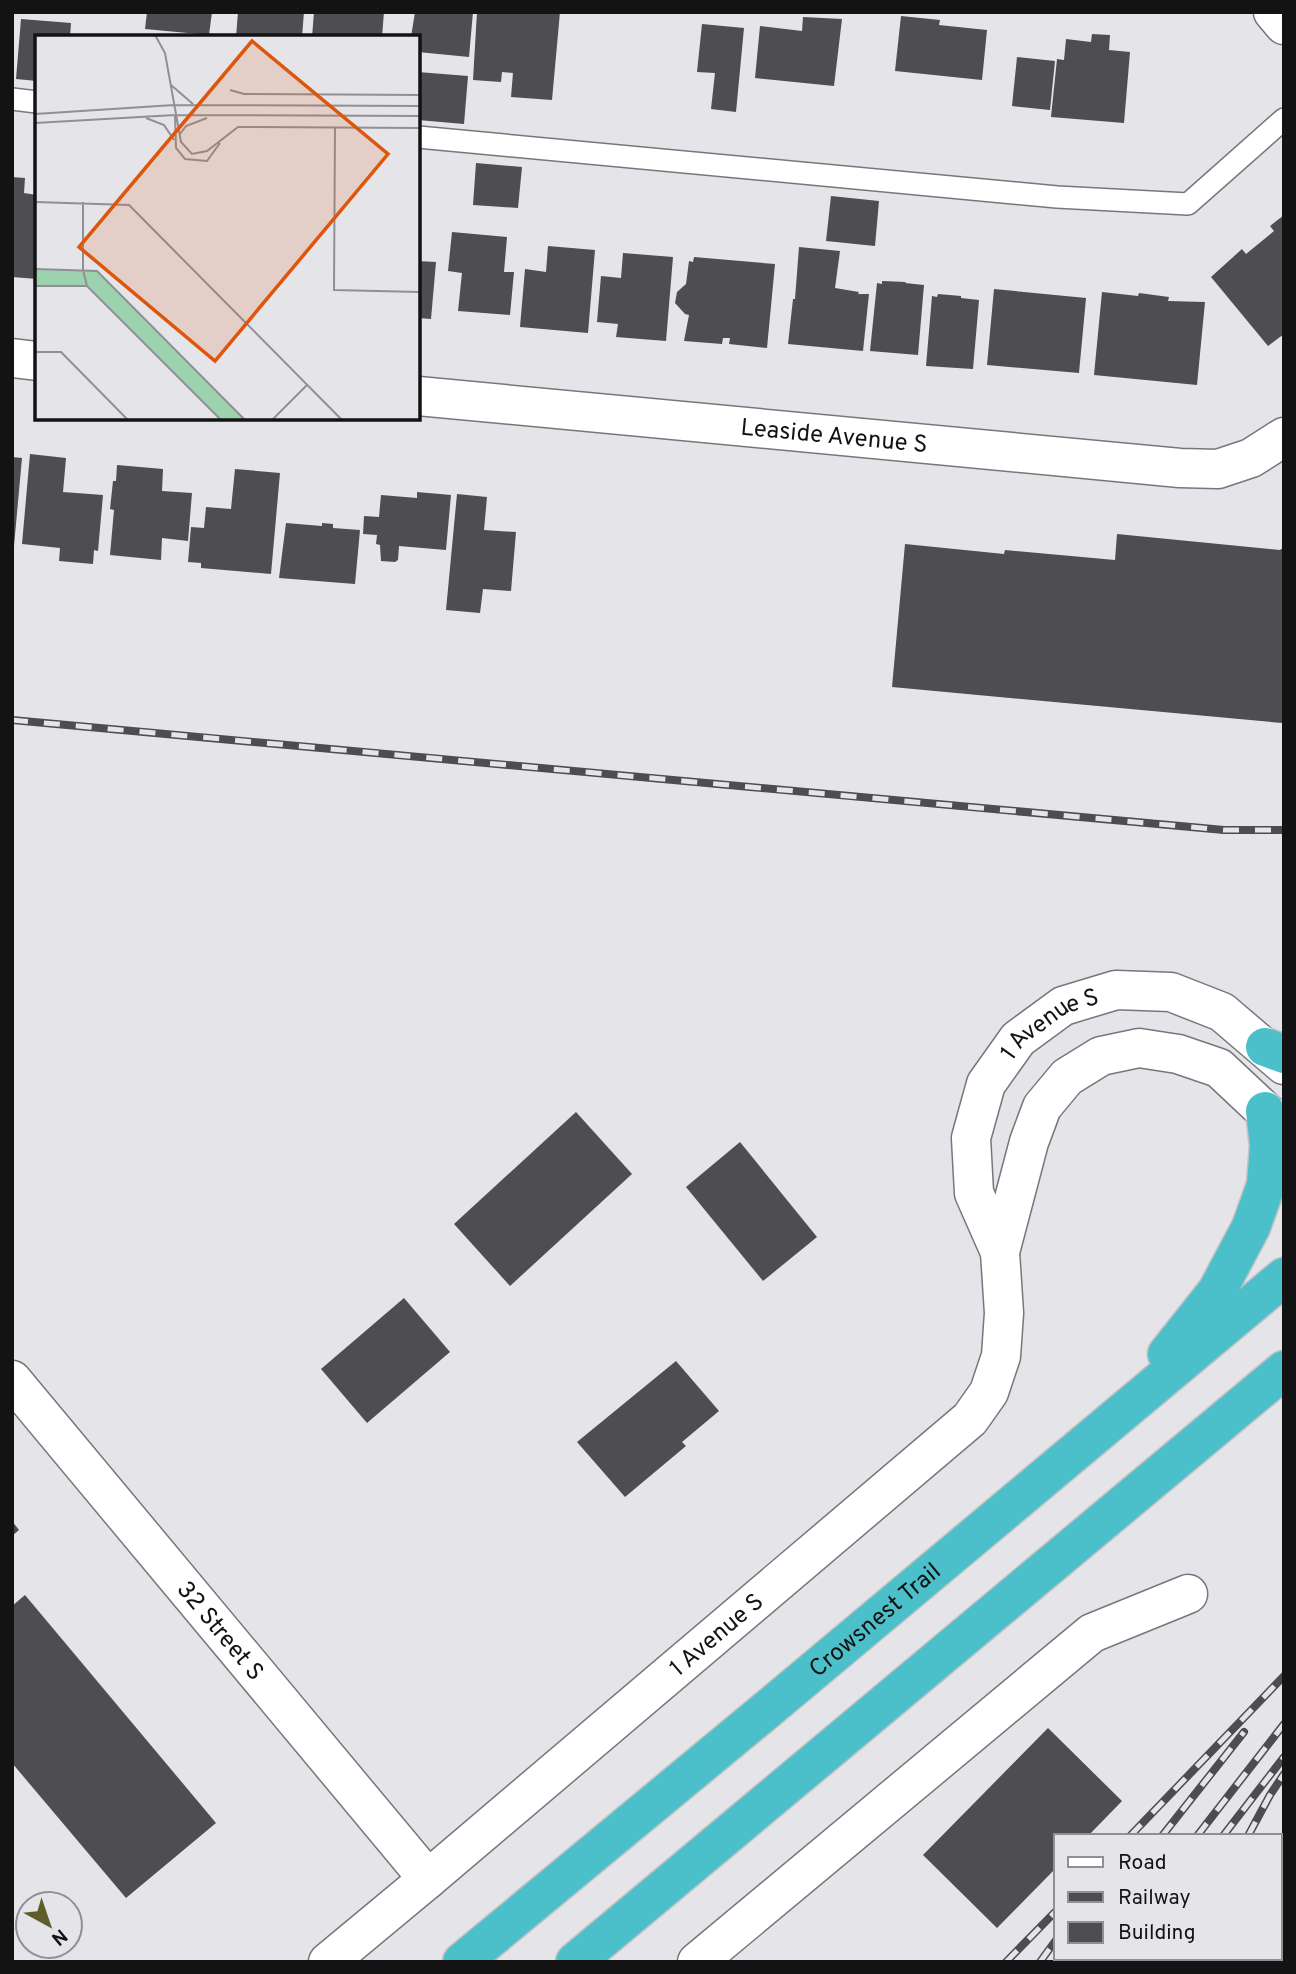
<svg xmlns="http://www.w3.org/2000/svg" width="1296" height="1974" viewBox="0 0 1296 1974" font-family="Overpass,sans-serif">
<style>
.building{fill:#4e4d51}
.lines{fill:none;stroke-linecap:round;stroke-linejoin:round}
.lane-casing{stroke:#77767b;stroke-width:24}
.street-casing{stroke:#77767b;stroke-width:41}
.highway-casing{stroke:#c2c2c2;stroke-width:41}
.lane{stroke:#fff;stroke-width:21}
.street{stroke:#fff;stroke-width:38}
.highway{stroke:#4bc0cb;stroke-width:38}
.rail-casing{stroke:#4d4d4f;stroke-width:8}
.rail{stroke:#e4e4e9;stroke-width:5;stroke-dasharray:16;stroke-linecap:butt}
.labels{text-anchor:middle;stroke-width:7;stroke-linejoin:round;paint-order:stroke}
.street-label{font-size:24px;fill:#131314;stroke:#e4e4e9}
.inset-road{fill:none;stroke:#909094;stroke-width:2}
.view{fill:#dd560c;fill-opacity:0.15;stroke:#dd560c;stroke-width:3.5}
.inset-edge{fill:none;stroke:#131314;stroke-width:3.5}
</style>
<rect width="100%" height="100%" fill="#e4e4e9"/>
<g class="building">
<polygon points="147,12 212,12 209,35 145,29"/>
<polygon points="238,12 304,12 302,37 236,37"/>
<polygon points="314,12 384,12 382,37 312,37"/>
<polygon points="415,12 473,12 469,57 418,52 418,37 411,37"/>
<polygon points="477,12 560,12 552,100 511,97 513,73 502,72 501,82 473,80"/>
<polygon points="901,16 940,20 939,25 987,30 982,80 895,71"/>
<polygon points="803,17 842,19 834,86 755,78 760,26 802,31"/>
<polygon points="21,19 71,23 70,37 37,37 37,81 16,79"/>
<polygon points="702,24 744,28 736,112 711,109 715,73 697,72"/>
<polygon points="1092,34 1110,35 1109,50 1130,52 1124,123 1051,117 1057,59 1064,60 1066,39 1091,42"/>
<polygon points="1017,57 1055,61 1050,110 1012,106"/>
<polygon points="418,72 468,76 464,124 418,120"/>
<polygon points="476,163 522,167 518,208 473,205"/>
<polygon points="12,177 25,178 24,193 37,195 37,279 12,277"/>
<polygon points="831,196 879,201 875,246 826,241"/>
<polygon points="1284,215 1284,334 1268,346 1211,277 1242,249 1246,254 1274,231 1270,226"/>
<polygon points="452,232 507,237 504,272 514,272 510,315 458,311 462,273 448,271"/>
<polygon points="548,246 595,250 588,333 520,327 525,269 546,272"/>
<polygon points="799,247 840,251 835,288 859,292 858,294 869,294 863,351 788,344 793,299 795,299"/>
<polygon points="623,253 673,257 666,341 616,337 618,324 597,322 601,276 621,278"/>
<polygon points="694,257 775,264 767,348 729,344 730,338 723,338 722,344 684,341 689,315 685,314 675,303 677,292 686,284 689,261 693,262"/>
<polygon points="418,261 436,262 431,319 418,318"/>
<polygon points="882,281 906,282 905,283 924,285 918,355 870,351 877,283 882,284"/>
<polygon points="994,289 1086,298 1079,373 987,365"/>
<polygon points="1102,292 1138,296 1139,293 1169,297 1168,301 1205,302 1197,385 1094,375"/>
<polygon points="938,294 961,296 961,298 979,300 973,369 926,366 932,296 937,297"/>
<polygon points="30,454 66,458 63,492 103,495 98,551 94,550 93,564 59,561 60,548 22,544"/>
<polygon points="12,457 22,458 14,546 12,546"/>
<polygon points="117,465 163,469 162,491 192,493 188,541 162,538 161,560 110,555 114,510 110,509 113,481 116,481"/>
<polygon points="235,469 280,473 271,574 201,568 201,563 188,562 191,527 204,528 206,507 231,509"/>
<polygon points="417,492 451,495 446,550 399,546 398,560 395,562 381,561 380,545 376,544 377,535 363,534 364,516 379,517 381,495 417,498"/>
<polygon points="457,494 487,497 484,530 516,532 511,591 483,589 480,613 446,610"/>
<polygon points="286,523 322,526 322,523 333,524 333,528 360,530 355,584 279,578"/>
<polygon points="1117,534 1280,550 1284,547 1284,722 1282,723 892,687 905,544 1004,554 1005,550 1115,560"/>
<polygon points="576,1112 632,1174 510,1286 454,1224"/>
<polygon points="740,1142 817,1237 763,1281 686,1187"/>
<polygon points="404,1298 450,1352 367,1423 321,1369"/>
<polygon points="676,1361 719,1411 682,1442 686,1446 625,1497 577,1442"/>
<polygon points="12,1521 19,1530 12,1536"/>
<polygon points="25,1595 216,1823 126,1898 12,1763 12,1606"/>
<polygon points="1048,1728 1122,1801 1088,1836 1056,1836 1056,1868 997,1928 923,1855"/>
</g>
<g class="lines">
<defs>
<g id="lane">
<polyline points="12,99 37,102"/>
<polyline points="418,137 1057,197 1188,204 1284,119"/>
</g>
<g id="street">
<polyline points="1273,12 1284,25"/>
<polyline points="12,358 37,361"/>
<path id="s1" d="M 418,396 L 1180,468 L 1218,469 L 1251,458 L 1284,437"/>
<path id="s2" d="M 1000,1252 L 974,1193 L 971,1138 L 986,1084 L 1018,1039 L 1063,1006 L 1116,990 L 1171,992 L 1222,1012 L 1284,1065"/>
<path id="s3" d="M 12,1380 L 428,1879"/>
<path id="s4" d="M 328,1962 L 428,1879 L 970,1419 L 989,1392 L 1001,1356 L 1004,1313 L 1000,1252 L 1029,1142 L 1042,1107 L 1067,1077 L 1101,1056 L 1139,1048 L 1178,1054 L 1219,1068 L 1284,1129"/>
<polyline points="697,1962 1092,1633 1188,1594"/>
</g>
<g id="highway">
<polyline points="1265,1047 1284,1054"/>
<polyline points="1167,1354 1217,1291 1251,1227 1266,1185 1269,1145 1265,1111"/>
<path id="s5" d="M 462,1962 L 769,1708 L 1284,1277"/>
<polyline points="575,1962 1284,1370"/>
</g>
</defs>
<use href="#lane" class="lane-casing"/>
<use href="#street" class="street-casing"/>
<use href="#highway" class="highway-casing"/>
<use href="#lane" class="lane"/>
<use href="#street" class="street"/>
<use href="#highway" class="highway"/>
<defs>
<g id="rail">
<polyline points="12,720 1224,830 1284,830"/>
<polyline points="1130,1836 1284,1676"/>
<polyline points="1162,1836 1244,1732"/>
<polyline points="1197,1836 1284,1724"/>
<polyline points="1223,1836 1284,1757"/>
<polyline points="1248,1836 1270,1795 1284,1774"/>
<polyline points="1006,1962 1056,1911"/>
<polyline points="1040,1962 1056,1940"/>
<polyline points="1066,1962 1069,1958"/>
<polyline points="1098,1962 1101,1958"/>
<polyline points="1125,1962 1127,1958"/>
<polyline points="1195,1962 1196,1958"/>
</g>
</defs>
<use href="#rail" class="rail-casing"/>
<use href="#rail" class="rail"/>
</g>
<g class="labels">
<g class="street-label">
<text dy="8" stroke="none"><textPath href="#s1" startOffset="418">Leaside Avenue S</textPath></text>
<text dy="8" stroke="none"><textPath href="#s2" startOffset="266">1 Avenue S</textPath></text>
<text dy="8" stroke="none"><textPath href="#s5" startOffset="536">Crowsnest Trail</textPath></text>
<text dy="8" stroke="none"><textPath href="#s3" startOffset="326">32 Street S</textPath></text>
<text dy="8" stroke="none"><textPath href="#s4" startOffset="508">1 Avenue S</textPath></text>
</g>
</g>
<g transform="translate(35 35)">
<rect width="385" height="385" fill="#e4e4e9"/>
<path d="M 0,234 L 62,236 L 210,385 L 186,385 L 53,251 L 0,251 Z" fill="#9cd3ae"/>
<path class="inset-road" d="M 120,0 L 130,18 L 146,107 L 157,119 L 172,116 L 203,92 L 385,93M 136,50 L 158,69M 195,55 L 209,59 L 385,60M 0,79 L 139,70 L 385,71M 140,80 L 141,113 L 150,124 L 172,126 L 185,108M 111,83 L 129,90 L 139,105M 0,88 L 140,80 L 385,81M 300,92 L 299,255 L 385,257M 145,99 L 151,91 L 172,83M 0,167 L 94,170 L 307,385M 48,167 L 48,235 L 52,251M 0,234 L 62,236 L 210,385M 0,251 L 52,251 L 186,385M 0,317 L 26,317 L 93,385M 237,385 L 272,350"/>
<path class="view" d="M 217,6 L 353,119 L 180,326 L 44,212 Z"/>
<rect width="385" height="385" class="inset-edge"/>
</g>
<rect width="1296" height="1974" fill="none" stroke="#131314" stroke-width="28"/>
<rect x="1054" y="1834" width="228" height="126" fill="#e4e4e9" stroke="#909094" stroke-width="2"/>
<rect x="1068" y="1857" width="35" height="10" fill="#ffffff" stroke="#909094" stroke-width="2"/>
<text x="1118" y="1869" font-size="21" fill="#131314">Road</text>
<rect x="1068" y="1892" width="35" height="10" fill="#4d4d4f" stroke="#909094" stroke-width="2"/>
<text x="1118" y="1904" font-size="21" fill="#131314">Railway</text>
<rect x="1068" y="1922" width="35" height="21" fill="#4e4d51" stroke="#909094" stroke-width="2"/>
<text x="1118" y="1939" font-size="21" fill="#131314">Building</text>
<g transform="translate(49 1925) rotate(140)"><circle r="33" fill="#e4e4e9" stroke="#909094" stroke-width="2"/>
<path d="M0-5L12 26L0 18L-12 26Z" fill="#5f5d2a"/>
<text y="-10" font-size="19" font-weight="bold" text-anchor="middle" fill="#131314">N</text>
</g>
</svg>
